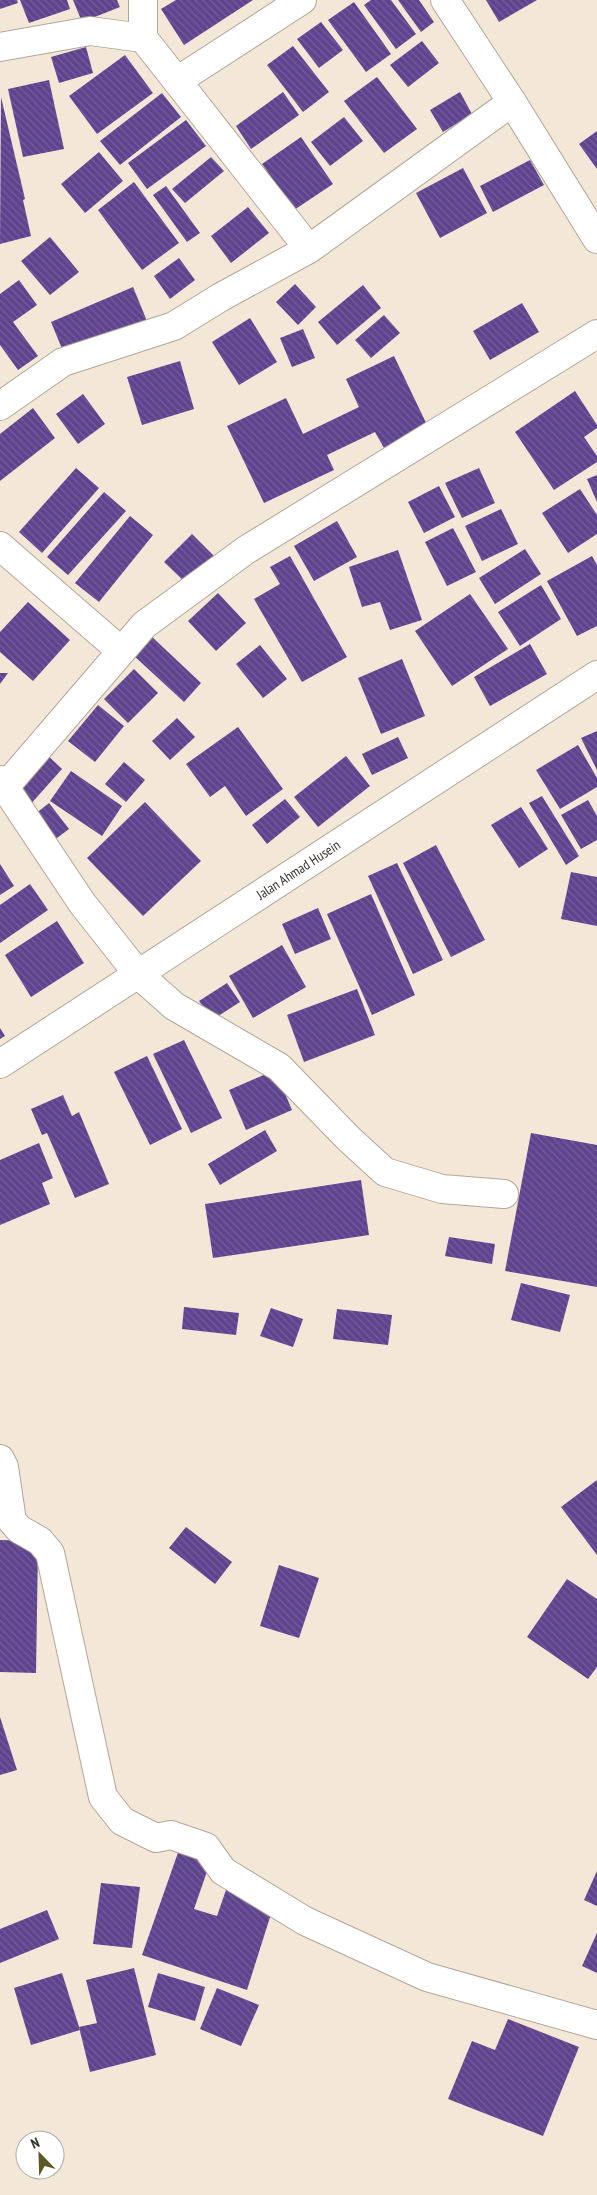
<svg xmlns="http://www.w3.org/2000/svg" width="597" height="2195" viewBox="0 0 597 2195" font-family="'PT Sans Narrow',sans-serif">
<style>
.building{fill:url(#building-back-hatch)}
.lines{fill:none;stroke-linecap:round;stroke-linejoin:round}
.street-casing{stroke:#b2a798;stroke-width:30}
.secondary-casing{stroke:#b2a798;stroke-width:30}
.street{stroke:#fff;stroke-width:28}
.secondary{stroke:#fff;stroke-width:28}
.labels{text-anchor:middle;stroke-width:5;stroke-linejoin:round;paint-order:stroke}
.street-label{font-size:14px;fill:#37322c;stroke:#fff}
</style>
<defs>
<pattern id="building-back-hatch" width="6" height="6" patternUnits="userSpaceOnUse" patternTransform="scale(1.25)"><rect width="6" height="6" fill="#5e448f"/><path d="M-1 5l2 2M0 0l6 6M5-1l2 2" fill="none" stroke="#725d99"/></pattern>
</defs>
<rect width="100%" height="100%" fill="#f3e8d7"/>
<g class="building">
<polygon points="0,0 17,0 18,3 0,9"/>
<polygon points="20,0 67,0 70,9 29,23"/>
<polygon points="73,0 117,0 120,7 82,22"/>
<polygon points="176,0 253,0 184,45 161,9"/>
<polygon points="371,0 391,0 416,34 396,49 364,5"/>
<polygon points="398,0 419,0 434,22 421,32"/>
<polygon points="486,0 537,0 499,22"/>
<polygon points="354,2 391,54 366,72 328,20"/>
<polygon points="321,22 343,50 319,68 297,39"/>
<polygon points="422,41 439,63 408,87 390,65"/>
<polygon points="293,46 329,92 303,112 267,65"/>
<polygon points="86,47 93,73 59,83 51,57"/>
<polygon points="125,55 153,93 97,134 69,96"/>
<polygon points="377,77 417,129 384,153 344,101"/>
<polygon points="49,80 64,149 23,157 8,89"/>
<polygon points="283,92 299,115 251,149 236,126"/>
<polygon points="460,92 472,114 443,132 430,110"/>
<polygon points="162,93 181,117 120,165 100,141"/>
<polygon points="1,97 25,199 23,200 31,236 0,244"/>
<polygon points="344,117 363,141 330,166 311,142"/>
<polygon points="186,120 206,146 147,189 128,163"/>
<polygon points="597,131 597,169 579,144"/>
<polygon points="301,137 333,184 294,210 262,164"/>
<polygon points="99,152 123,181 85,213 61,184"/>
<polygon points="211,157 224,171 185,203 172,189"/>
<polygon points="530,160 544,185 493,212 480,186"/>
<polygon points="463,168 487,213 440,238 416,193"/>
<polygon points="134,182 179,243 142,270 98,210"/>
<polygon points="166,186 200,233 187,242 153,195"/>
<polygon points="248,207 269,233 231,263 211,236"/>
<polygon points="50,237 79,272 50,295 21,261"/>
<polygon points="179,258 195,280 170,299 154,276"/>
<polygon points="19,280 37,305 13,322 38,356 18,370 0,345 0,294"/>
<polygon points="295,284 316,307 298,325 276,302"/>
<polygon points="363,285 381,308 337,345 318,322"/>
<polygon points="133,287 147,321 65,356 51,322"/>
<polygon points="522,303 539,332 490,360 473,331"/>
<polygon points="384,315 400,333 371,358 355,340"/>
<polygon points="250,318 277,362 239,385 212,342"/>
<polygon points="303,329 315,358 292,367 280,338"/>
<polygon points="394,356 428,427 384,448 375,432 327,455 334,470 264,503 227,426 286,398 303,434 359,407 346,379"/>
<polygon points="180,361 194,409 142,425 127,377"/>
<polygon points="575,391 597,425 597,428 584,437 597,456 597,462 554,490 515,432"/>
<polygon points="83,394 105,424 78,444 56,414"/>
<polygon points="33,408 55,438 0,481 0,434"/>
<polygon points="76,468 99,488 42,553 19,532"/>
<polygon points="479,468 495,503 462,518 445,483"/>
<polygon points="597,475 597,502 587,479"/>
<polygon points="439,486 455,517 424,533 408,502"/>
<polygon points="580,489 597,515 597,534 568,553 542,513"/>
<polygon points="104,492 126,511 68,575 47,557"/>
<polygon points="501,509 518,544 482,561 465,526"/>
<polygon points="130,516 153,535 99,602 75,583"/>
<polygon points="337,521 357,557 314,581 294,546"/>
<polygon points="453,528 476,572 447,586 425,542"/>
<polygon points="192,534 214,556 186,583 164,562"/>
<polygon points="525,549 541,574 495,604 479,578"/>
<polygon points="398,550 422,620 390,630 380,602 362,607 349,567"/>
<polygon points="290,556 347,657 302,682 254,599 280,584 270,567"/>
<polygon points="592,556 597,565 597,626 577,636 547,581"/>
<polygon points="541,585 561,619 520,646 498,612"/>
<polygon points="218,593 246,623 216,651 188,621"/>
<polygon points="470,594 508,649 452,686 415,631"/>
<polygon points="28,602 70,640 33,681 0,652 0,632"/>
<polygon points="150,635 201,683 184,702 132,654"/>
<polygon points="530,644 547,674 490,706 474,677"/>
<polygon points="260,645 287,679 263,698 236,664"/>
<polygon points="402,659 425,716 381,734 358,678"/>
<polygon points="134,669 158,693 128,723 104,699"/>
<polygon points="0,673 8,673 0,684"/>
<polygon points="98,705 124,726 95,762 68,741"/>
<polygon points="177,718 195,737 170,760 152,741"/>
<polygon points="238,727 283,789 246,816 225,786 210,797 186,764"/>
<polygon points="597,731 597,770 581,738"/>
<polygon points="398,737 408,758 372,775 362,754"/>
<polygon points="578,745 597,778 597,787 560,809 536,770"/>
<polygon points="44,752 62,769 29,806 10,789"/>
<polygon points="346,756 370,786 318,827 294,797"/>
<polygon points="124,762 145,780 126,802 105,784"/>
<polygon points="71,771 122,806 102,836 50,801"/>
<polygon points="542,796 579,856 566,865 529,803"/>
<polygon points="285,799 300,817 267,844 252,825"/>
<polygon points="588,800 597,816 597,840 581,849 561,815"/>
<polygon points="145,802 201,861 143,916 87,858"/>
<polygon points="49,803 69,829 49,844 29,819"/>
<polygon points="521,807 548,849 519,868 491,825"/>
<polygon points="436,845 485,940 451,957 403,863"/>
<polygon points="397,863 443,960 413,974 368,876"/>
<polygon points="0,864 14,886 0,895"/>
<polygon points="571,872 597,877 597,926 561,919"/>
<polygon points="30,884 48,910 0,943 0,905"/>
<polygon points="371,894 415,995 372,1015 327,914"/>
<polygon points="318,908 331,939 295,954 282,924"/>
<polygon points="57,921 84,963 31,997 5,955"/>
<polygon points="282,945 306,987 253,1018 229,976"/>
<polygon points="227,983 240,1002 212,1020 199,1001"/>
<polygon points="357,989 375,1035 304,1062 287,1015"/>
<polygon points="0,1028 5,1036 0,1039"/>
<polygon points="184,1040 222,1118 191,1133 153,1054"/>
<polygon points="147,1056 182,1129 150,1145 114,1072"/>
<polygon points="275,1070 292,1110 246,1130 229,1090"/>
<polygon points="63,1095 72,1116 79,1112 109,1184 75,1198 47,1133 42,1135 31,1109"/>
<polygon points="265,1130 277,1151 220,1185 208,1164"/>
<polygon points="531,1133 597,1145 597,1287 505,1271"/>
<polygon points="39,1143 53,1178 42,1183 50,1204 0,1225 0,1160"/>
<polygon points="361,1180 369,1235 213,1258 205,1204"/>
<polygon points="449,1237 495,1244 492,1264 445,1256"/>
<polygon points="521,1283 570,1295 560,1332 511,1320"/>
<polygon points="184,1307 239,1313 236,1335 182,1329"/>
<polygon points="271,1308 303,1319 293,1347 260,1336"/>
<polygon points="337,1309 392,1315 388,1345 333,1339"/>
<polygon points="597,1480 597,1555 561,1507"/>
<polygon points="186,1527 232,1562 215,1584 169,1548"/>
<polygon points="0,1540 32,1541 38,1547 36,1673 0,1672"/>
<polygon points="279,1565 319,1578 299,1638 260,1626"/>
<polygon points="567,1579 597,1599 597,1667 588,1679 527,1637"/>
<polygon points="0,1717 17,1770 0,1775"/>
<polygon points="180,1847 212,1857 194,1909 217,1916 227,1887 271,1914 247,1990 142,1955"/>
<polygon points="597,1871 597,1906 584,1900"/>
<polygon points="101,1883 140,1887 132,1948 93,1944"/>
<polygon points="47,1910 59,1939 0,1963 0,1929"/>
<polygon points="597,1933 597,1973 582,1966"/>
<polygon points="134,1968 156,2055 90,2072 79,2027 97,2023 86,1980"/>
<polygon points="62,1973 80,2030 31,2045 14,1988"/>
<polygon points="158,1973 205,1987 195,2021 148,2007"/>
<polygon points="217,1988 259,2005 241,2046 200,2029"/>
<polygon points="508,2019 579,2047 543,2136 448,2099 472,2041 495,2050"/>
</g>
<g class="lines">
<defs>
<g id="street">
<polyline points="143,0 143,38"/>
<polyline points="445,0 512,102 597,239"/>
<polyline points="0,47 90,31 143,38 177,81 302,0"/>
<polyline points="177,81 309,249"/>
<polyline points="0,406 63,362 174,326 221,297 309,249 512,102"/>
<polyline points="0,546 121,651"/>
<polyline points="0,780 82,903 138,974 174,1006 279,1067 348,1138 385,1172 442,1189 504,1194"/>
<polyline points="5,787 144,625 246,550 597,334"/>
<polyline points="0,1459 4,1467 12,1521 19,1529 40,1541 50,1553 103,1797 122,1821 156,1838 171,1835 206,1847 223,1871 305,1921 427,1977 597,2025"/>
</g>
<g id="secondary">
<path id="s1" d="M 0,1064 L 597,675"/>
</g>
</defs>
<use href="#street" class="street-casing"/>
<use href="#secondary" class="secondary-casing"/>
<use href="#street" class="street"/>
<use href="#secondary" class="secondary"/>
</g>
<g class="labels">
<g class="street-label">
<text dy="5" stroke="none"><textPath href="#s1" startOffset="356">Jalan Ahmad Husein</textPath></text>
</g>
</g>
<g transform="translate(40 2155) rotate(337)"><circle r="24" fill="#ffffff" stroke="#afadab"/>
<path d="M0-4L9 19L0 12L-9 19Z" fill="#5b5925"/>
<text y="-8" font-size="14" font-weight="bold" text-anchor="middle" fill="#37322c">N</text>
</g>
</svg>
